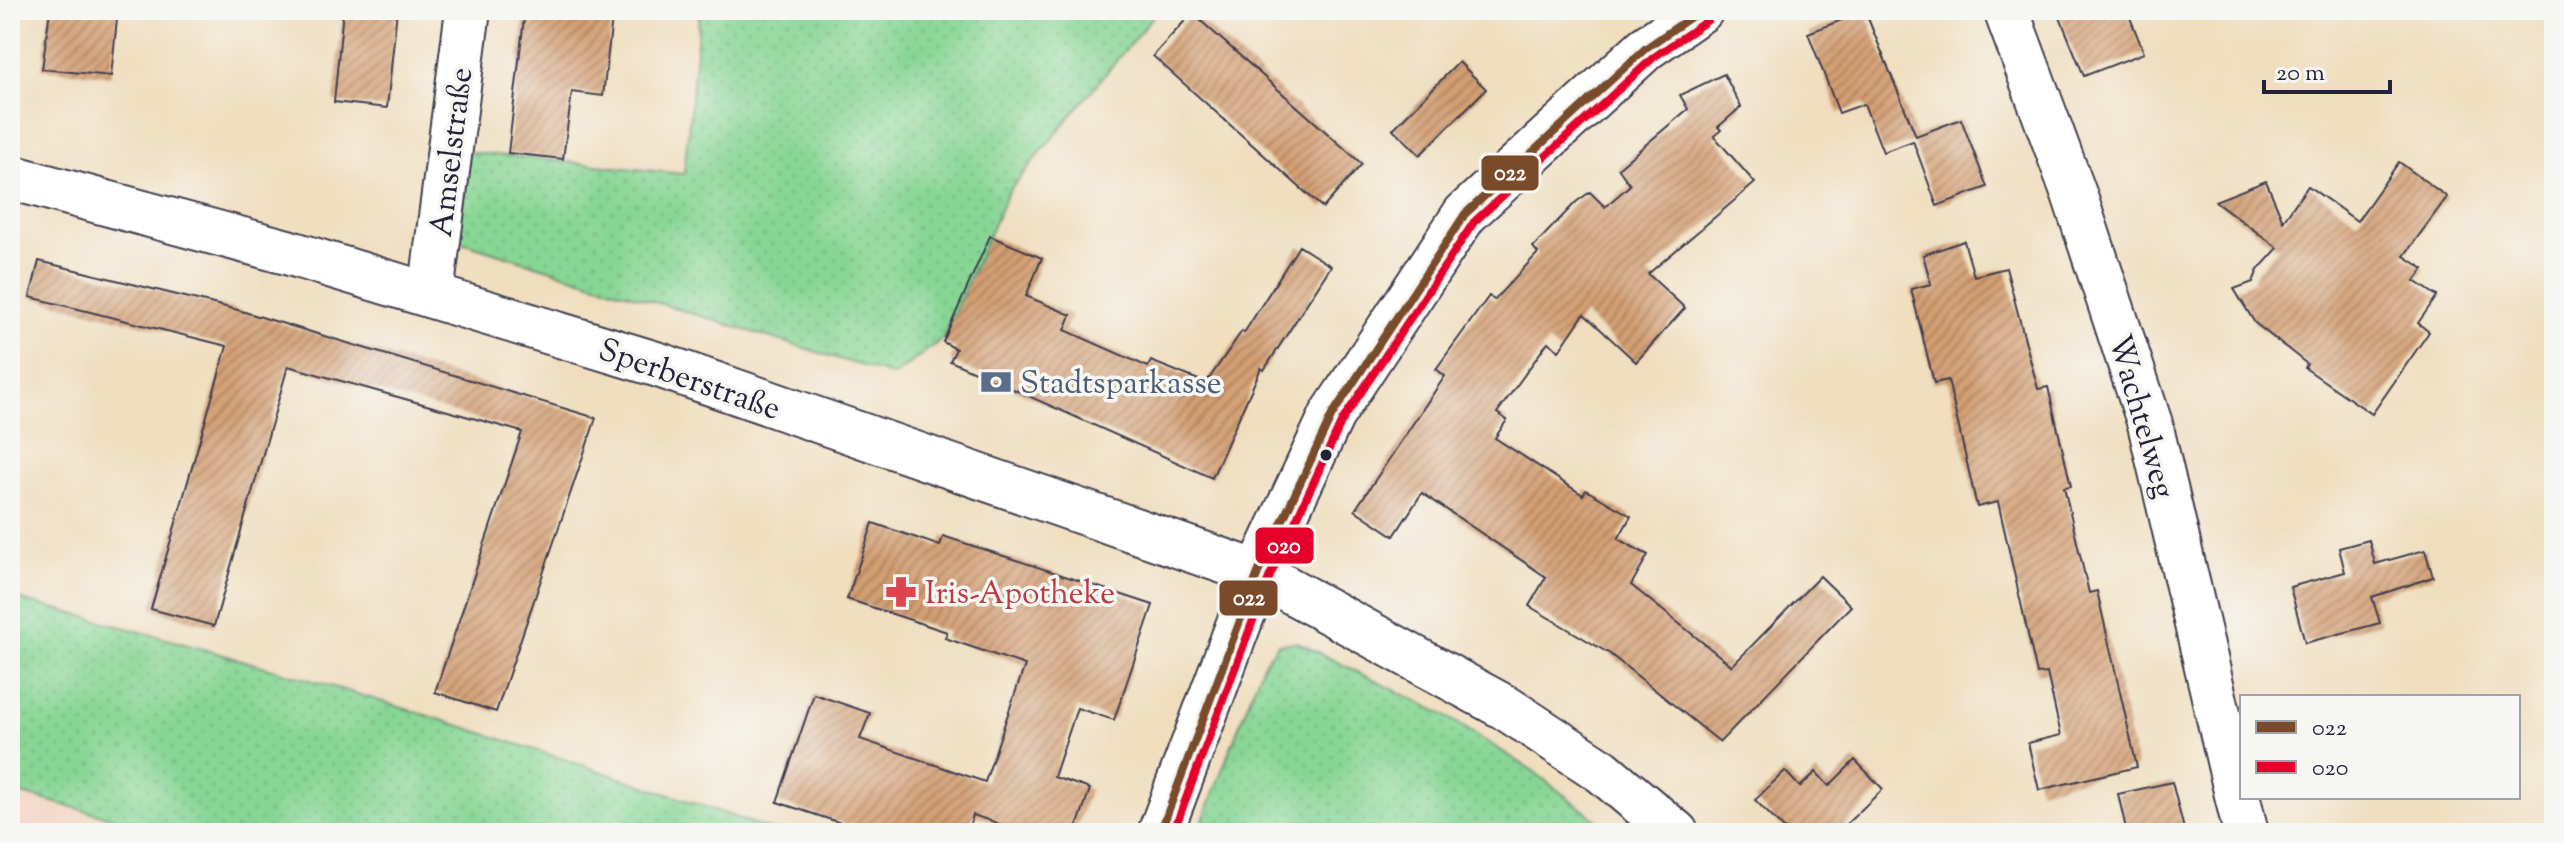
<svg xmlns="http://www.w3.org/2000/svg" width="2564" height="843" viewBox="0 0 2564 843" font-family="'Sorts Mill Goudy',serif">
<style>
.built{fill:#f4d3c1}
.park{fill:url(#park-dots);stroke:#557c68;stroke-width:2}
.building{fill:url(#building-hatch)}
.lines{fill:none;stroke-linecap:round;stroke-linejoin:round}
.street-casing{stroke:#413e4f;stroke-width:48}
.street{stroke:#fff;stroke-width:44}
.bus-1-casing{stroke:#f6f6f2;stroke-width:14}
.bus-2-casing{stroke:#f6f6f2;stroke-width:14}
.bus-1{stroke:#7a4b2a;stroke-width:8}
.bus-2{stroke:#e4002b;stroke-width:8}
.bus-dot{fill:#22223b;stroke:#f6f6f2;stroke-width:3}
.labels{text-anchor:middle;stroke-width:7;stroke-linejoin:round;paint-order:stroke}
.street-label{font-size:32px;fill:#22223b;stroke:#f6f6f2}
.service-label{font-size:32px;fill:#4e5e75;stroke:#f6f6f2;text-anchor:start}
.health-label{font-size:32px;fill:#be3a42;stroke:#f6f6f2;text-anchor:start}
.line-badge{stroke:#f6f6f2;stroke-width:3}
.badge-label{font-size:22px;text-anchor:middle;font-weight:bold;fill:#fff}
</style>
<defs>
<pattern id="park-dots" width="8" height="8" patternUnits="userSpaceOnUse" patternTransform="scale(2)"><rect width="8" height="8" fill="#88d694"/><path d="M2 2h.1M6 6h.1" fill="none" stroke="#75b780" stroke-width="1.8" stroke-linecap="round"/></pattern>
<pattern id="building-hatch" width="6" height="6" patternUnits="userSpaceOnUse" patternTransform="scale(2)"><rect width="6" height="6" fill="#d39e72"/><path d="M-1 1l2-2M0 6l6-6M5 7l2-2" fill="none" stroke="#ab805f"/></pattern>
</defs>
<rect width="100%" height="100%" fill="#f6f6f2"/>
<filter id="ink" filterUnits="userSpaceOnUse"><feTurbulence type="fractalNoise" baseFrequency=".0125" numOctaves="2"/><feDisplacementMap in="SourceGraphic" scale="16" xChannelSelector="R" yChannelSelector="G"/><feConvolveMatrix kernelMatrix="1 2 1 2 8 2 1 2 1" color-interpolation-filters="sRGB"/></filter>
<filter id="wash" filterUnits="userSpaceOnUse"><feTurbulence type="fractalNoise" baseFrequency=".006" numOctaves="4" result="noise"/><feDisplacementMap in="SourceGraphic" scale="32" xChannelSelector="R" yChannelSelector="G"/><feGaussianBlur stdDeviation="1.8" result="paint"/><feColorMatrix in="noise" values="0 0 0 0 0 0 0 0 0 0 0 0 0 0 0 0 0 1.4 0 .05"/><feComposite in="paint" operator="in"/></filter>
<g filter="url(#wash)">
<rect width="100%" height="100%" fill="#f0debe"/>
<polygon class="built" points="10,794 156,833 10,833"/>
<g class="park">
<polygon points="700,10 1158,10 1008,192 943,338 894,376 458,241 468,152 684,174"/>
<path d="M 10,597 C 270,664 527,743 780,833 L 171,833 L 10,791 Z"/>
<polygon points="1297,642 1441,713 1532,770 1613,833 1198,833 1263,664 1278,644"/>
</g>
<g id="blocks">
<g class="building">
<polygon points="50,10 118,10 111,76 42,69"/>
<polygon points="343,10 397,10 387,108 334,102"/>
<polygon points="525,10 613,10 603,96 572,92 563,159 508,153"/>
<polygon points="2057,10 2127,10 2144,53 2084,76"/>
<polygon points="1865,11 1916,136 1961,119 1987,187 1937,206 1913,141 1883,152 1864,104 1839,113 1808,33"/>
<polygon points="1192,13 1362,164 1323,208 1153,56"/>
<polygon points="1459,62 1486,89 1420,155 1393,129"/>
<polygon points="1724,74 1741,107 1718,127 1721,130 1714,136 1755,183 1648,274 1685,308 1636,362 1584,314 1559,351 1548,342 1497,413 1507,420 1495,438 1583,495 1586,490 1631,516 1618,539 1648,555 1631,585 1732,666 1820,576 1851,606 1720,742 1610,654 1529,606 1546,577 1422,493 1394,536 1355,510 1445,376 1436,369 1489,296 1494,300 1538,253 1533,247 1576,202 1590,192 1605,207 1630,185 1618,168 1688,109 1680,95"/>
<polygon points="2399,162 2447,197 2404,256 2424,269 2415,281 2437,296 2418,323 2429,332 2372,414 2305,368 2307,364 2255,323 2234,289 2253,282 2258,270 2278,248 2215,201 2266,181 2283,221 2308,186 2357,221"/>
<polygon points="990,236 1042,258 1026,296 1071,315 1065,330 1148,367 1151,361 1206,383 1242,331 1244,333 1299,246 1331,266 1264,370 1261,368 1212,478 950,361 956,349 943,342"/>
<polygon points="1964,241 1974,276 2006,268 2038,389 2048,387 2071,486 2064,487 2089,593 2097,591 2137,767 2039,790 2028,743 2061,735 2047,673 2037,674 1998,502 1977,507 1948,380 1934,383 1911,289 1931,284 1923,255"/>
<polygon points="39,261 238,310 596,418 496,712 435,692 522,432 288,366 214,626 151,609 227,346 30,297"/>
<polygon points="873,523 940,546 943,536 1153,605 1114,720 1077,708 1054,777 1090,789 1075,833 1026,833 973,815 967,833 871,833 777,802 814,694 870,713 860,739 985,782 1011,705 1025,665 945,638 947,632 847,599"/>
<polygon points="2369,540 2375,564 2425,550 2433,577 2372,597 2380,623 2305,643 2290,587 2345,572 2339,548"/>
<polygon points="1855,760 1883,789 1837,833 1788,833 1755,800 1785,771 1800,787 1816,772 1829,786"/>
<polygon points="2172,782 2185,833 2127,833 2118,794"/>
</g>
</g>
</g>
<g filter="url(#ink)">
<use href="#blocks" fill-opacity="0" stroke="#413e4f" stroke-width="2"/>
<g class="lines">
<defs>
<g id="street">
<polyline points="2006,10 2074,194 2150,424 2246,833"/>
<polyline points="10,177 287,252 659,365 1258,573 1506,708 1602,771 1676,833"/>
<polyline points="431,294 468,10"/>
<polyline points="1160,833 1258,573 1332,415 1465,214 1646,48 1701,10"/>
</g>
</defs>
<use href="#street" class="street-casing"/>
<use href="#street" class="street"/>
<defs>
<polyline id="bus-1" points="1160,833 1258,573 1332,415 1465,214 1646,48 1701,10"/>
<polyline id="bus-2" points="1173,833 1269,578 1342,421 1474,222 1654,57 1708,20"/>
</defs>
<use href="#bus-1" class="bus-1-casing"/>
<use href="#bus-2" class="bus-2-casing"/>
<use href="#bus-1" class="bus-1"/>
<use href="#bus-2" class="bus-2"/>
</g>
</g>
<defs>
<symbol id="bank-bare" viewBox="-9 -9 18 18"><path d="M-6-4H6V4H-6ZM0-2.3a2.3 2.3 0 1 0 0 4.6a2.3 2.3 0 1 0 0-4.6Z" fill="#5c6f8a" stroke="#f6f6f2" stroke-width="2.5" paint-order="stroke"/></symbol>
<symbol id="pharmacy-bare" viewBox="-9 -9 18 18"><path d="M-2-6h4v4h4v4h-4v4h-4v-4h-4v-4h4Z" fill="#e0444e" stroke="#f6f6f2" stroke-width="2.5" paint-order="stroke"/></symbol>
</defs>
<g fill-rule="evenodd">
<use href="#bank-bare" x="974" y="360" width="44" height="44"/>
<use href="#pharmacy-bare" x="879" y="570" width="44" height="44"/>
</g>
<circle class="bus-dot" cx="1326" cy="455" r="7"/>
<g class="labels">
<g class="street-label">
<text transform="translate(450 152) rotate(-83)" y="11">Amselstraße</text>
<text transform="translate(690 378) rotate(19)" y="11">Sperberstraße</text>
<text transform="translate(2143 416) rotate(74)" y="11">Wachtelweg</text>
</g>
<g class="service-label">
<text x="1020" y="393">Stadtsparkasse</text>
</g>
<g class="health-label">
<text x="925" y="603">Iris-Apotheke</text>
</g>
</g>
<g class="line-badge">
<rect x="1480" y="154" width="60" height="38" rx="8" fill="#7a4b2a"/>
<rect x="1254" y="526" width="61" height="39" rx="8" fill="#e4002b"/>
<rect x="1218" y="579" width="61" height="38" rx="8" fill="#7a4b2a"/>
</g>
<g class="badge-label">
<text x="1510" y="180">022</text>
<text x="1284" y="553">020</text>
<text x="1249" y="605">022</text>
</g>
<rect width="2564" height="843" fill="none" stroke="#f6f6f2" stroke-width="40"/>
<rect x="2240" y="695" width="280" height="104" fill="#f6f6f2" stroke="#a1a1a9" stroke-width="2"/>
<rect x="2256" y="721" width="40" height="12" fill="#7a4b2a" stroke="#a1a1a9" stroke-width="2"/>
<text x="2312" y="735" font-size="24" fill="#22223b">022</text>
<rect x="2256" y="761" width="40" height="12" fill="#e4002b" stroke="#a1a1a9" stroke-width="2"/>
<text x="2312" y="775" font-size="24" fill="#22223b">020</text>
<path d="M2264 80v12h126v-12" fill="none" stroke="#22223b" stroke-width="4"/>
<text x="2276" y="80" font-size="24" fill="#22223b" stroke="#f6f6f2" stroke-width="6" paint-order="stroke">20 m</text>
</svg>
